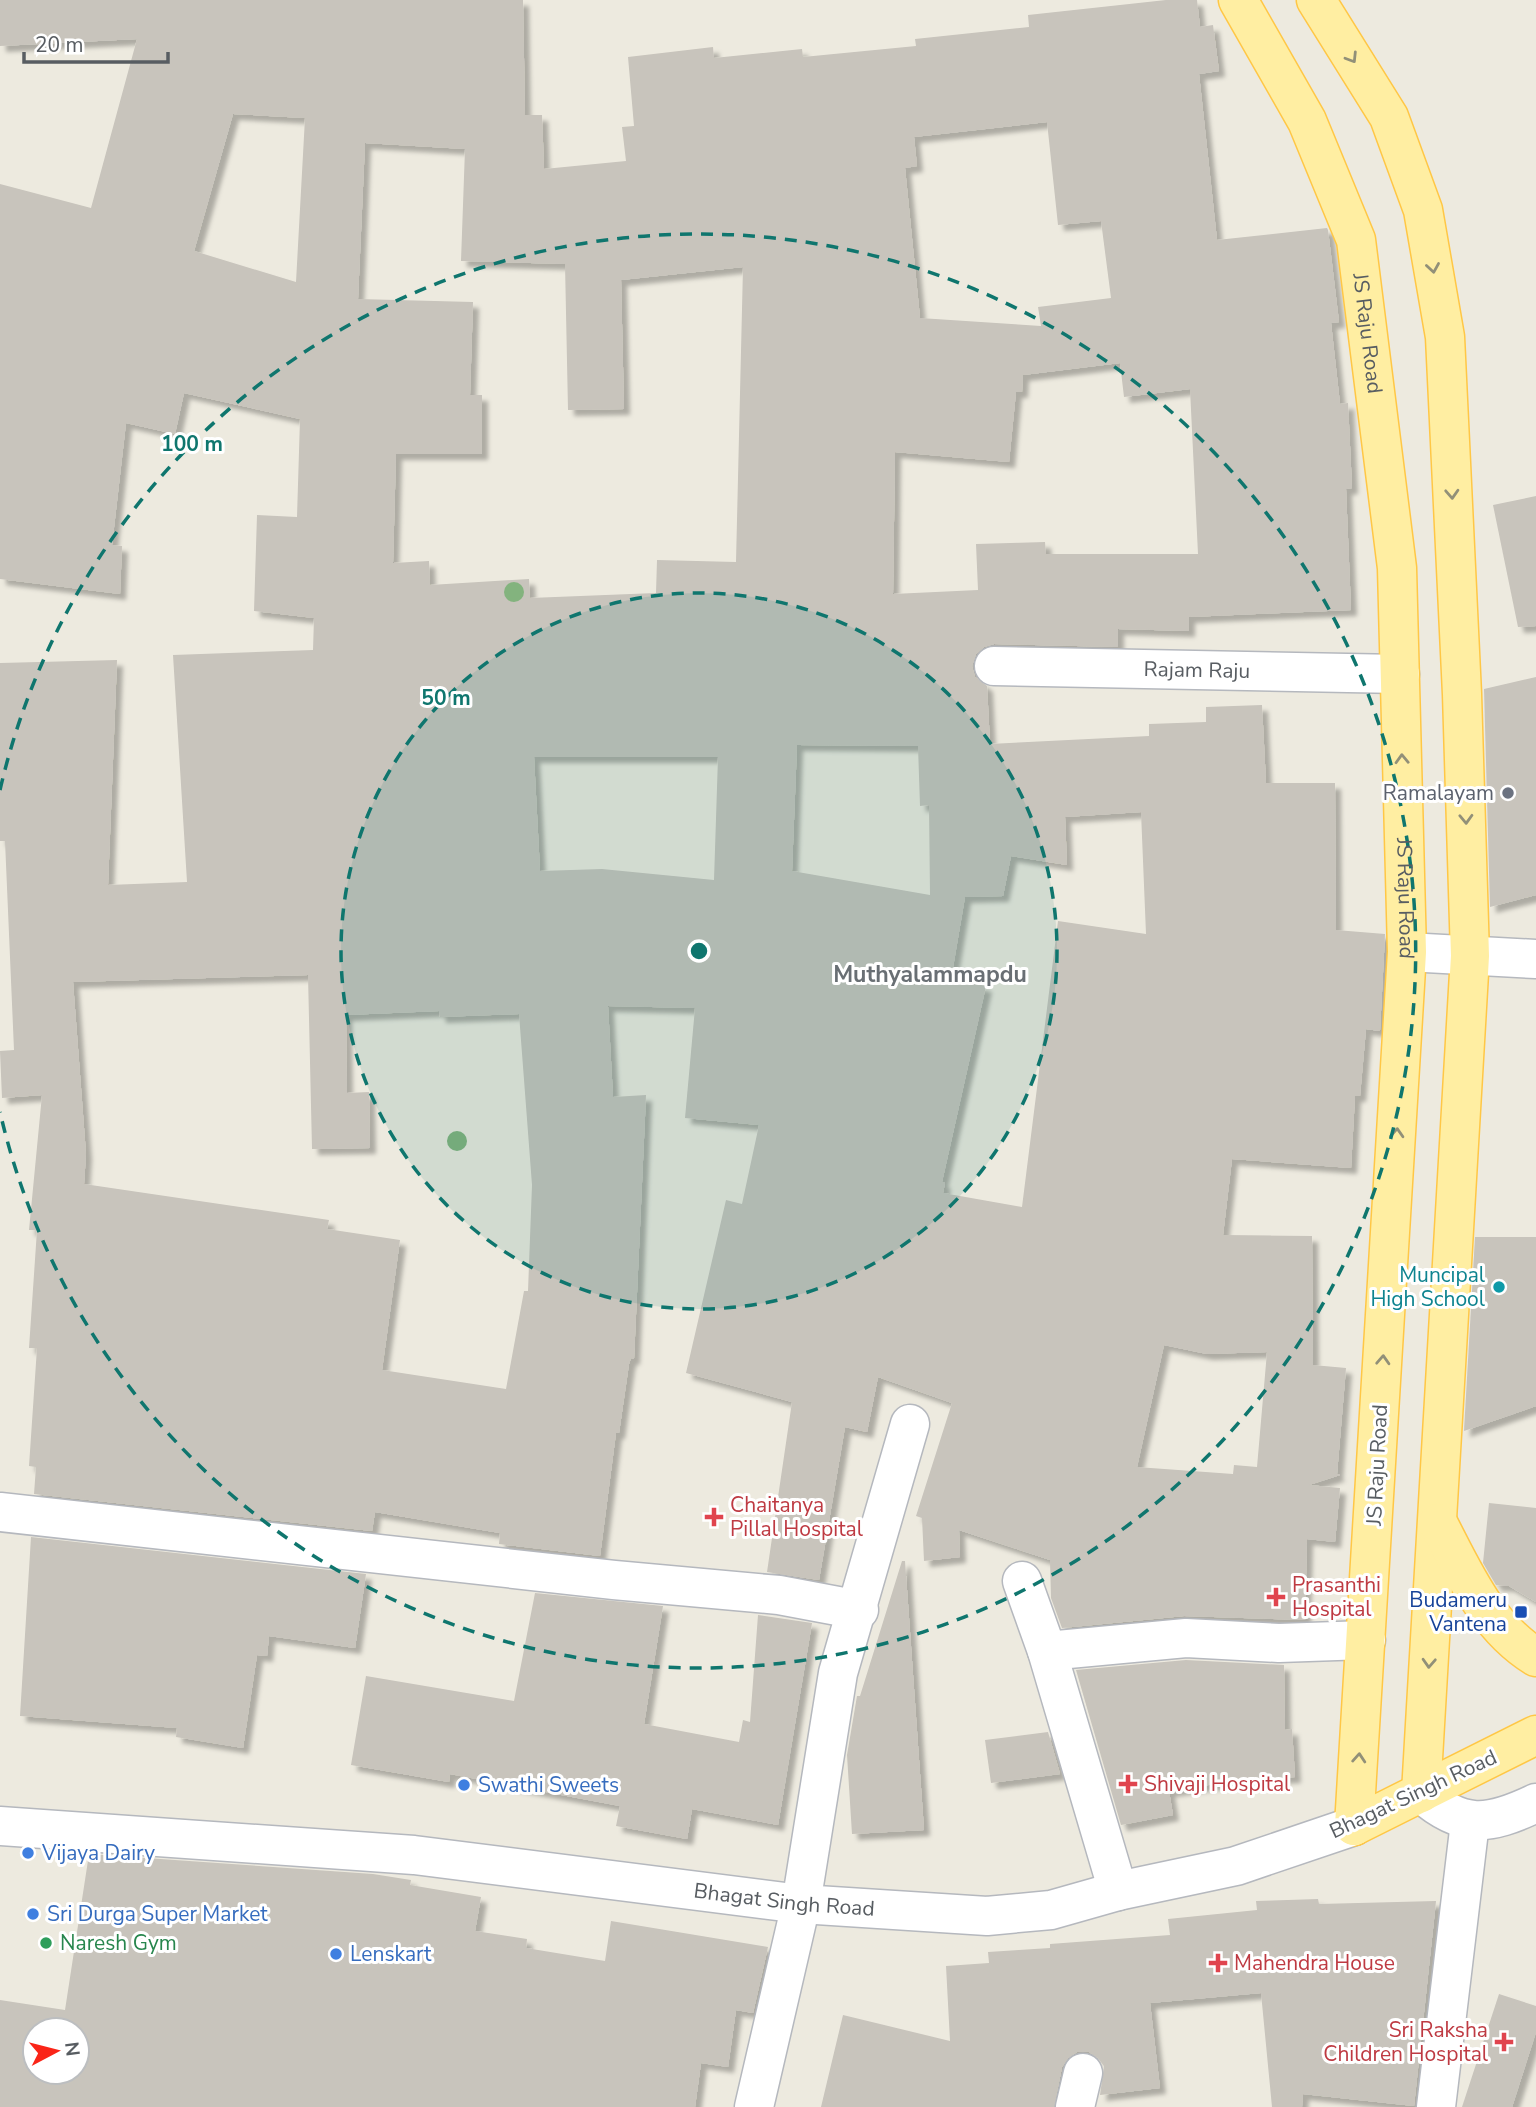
<svg xmlns="http://www.w3.org/2000/svg" width="1536" height="2107" viewBox="0 0 1536 2107" font-family="'Nunito Sans',sans-serif">
<style>
.building{fill:#c8c4bc;fill-rule:evenodd;filter:url(#shadow)}
.lines{fill:none;stroke-linecap:round;stroke-linejoin:round}
.minor-casing{stroke:#b5b8be;stroke-width:41}
.major-casing{stroke:#ffc746;stroke-width:41}
.minor{stroke:#fff;stroke-width:38}
.major{stroke:#ffeea2;stroke-width:38}
.tree{fill:#83b37e}
.oneway{stroke:#929078}
.ring{fill:none;stroke:#0f766e;stroke-width:3.5;stroke-dasharray:12 9}
.worship-dot{fill:#6b7280;stroke:#fff;stroke-width:2.5}
.culture-dot{fill:#0f9aa8;stroke:#fff;stroke-width:2.5}
.health-dot{fill:#e0444e;stroke:#fff;stroke-width:2.5}
.transit-dot{fill:#1a4fb4;stroke:#fff;stroke-width:2.5}
.shop-dot{fill:#3f7fe0;stroke:#fff;stroke-width:2.5}
.leisure-dot{fill:#2e9e5b;stroke:#fff;stroke-width:2.5}
.labels{text-anchor:middle;stroke-width:6;stroke-linejoin:round;paint-order:stroke}
.street-label{font-size:21px;fill:#585d62;stroke:#fff}
.worship-label{font-size:21px;fill:#5b616d;stroke:#fff;text-anchor:end}
.culture-label{font-size:21px;fill:#0d838f;stroke:#fff;text-anchor:end}
.health-label{font-size:21px;fill:#be3a42;stroke:#fff;text-anchor:start}
.transit-label{font-size:21px;fill:#164399;stroke:#fff;text-anchor:end}
.shop-label{font-size:21px;fill:#366cbe;stroke:#fff;text-anchor:start}
.leisure-label{font-size:21px;fill:#27864d;stroke:#fff;text-anchor:start}
.neighbourhood-label{font-size:23px;font-weight:bold;fill:#696f74;stroke:#fff}
.centre{fill:#0f766e;stroke:#fff;stroke-width:3.5}
.ring-label{font-size:21px;text-anchor:middle;font-weight:bold;fill:#0f766e;stroke:#fff;stroke-width:6;stroke-linejoin:round;paint-order:stroke}
</style>
<defs>
<filter id="shadow"><feDropShadow dx="6" dy="6" stdDeviation="2" flood-color="#0004"/></filter>
</defs>
<rect width="100%" height="100%" fill="#edeadf"/>
<g class="building">
<path d="M 0,0 L 523,0 L 525,115 L 542,115 L 544,169 L 626,161 L 622,127 L 634,126 L 628,57 L 713,47 L 714,58 L 802,49 L 803,57 L 916,46 L 915,39 L 1029,27 L 1028,15 L 1166,0 L 1197,0 L 1200,27 L 1213,25 L 1219,71 L 1199,74 L 1217,240 L 1327,228 L 1328,230 L 1339,322 L 1331,323 L 1340,404 L 1348,403 L 1352,488 L 1346,489 L 1351,610 L 1189,617 L 1189,631 L 1118,629 L 1118,647 L 994,644 L 984,647 L 976,654 L 972,666 L 975,677 L 987,686 L 990,744 L 1149,736 L 1149,724 L 1206,722 L 1206,707 L 1262,705 L 1266,783 L 1335,783 L 1336,930 L 1385,934 L 1380,1031 L 1366,1029 L 1360,1096 L 1355,1096 L 1351,1168 L 1232,1159 L 1223,1235 L 1312,1236 L 1313,1365 L 1346,1368 L 1337,1474 L 1340,1475 L 1309,1485 L 1340,1488 L 1335,1542 L 1307,1539 L 1305,1620 L 1184,1616 L 1062,1628 L 1051,1598 L 1050,1560 L 959,1530 L 960,1557 L 924,1561 L 922,1518 L 916,1516 L 952,1403 L 878,1377 L 867,1432 L 845,1427 L 819,1580 L 767,1572 L 792,1402 L 686,1373 L 726,1200 L 742,1204 L 759,1125 L 685,1118 L 695,1008 L 608,1006 L 613,1097 L 646,1095 L 634,1359 L 631,1358 L 629,1364 L 619,1433 L 616,1433 L 600,1556 L 499,1544 L 500,1533 L 375,1512 L 372,1531 L 34,1494 L 36,1467 L 29,1466 L 37,1348 L 29,1348 L 37,1230 L 29,1230 L 42,1095 L 2,1098 L 0,1051 L 14,1050 L 5,841 L 0,841 L 0,663 L 117,660 L 108,885 L 187,882 L 173,655 L 313,650 L 314,618 L 254,611 L 257,515 L 297,517 L 300,419 L 184,393 L 175,434 L 126,423 L 112,545 L 122,546 L 120,594 L 0,579 L 0,184 L 91,208 L 137,39 L 0,46 ZM 233,114 L 305,118 L 296,282 L 194,251 ZM 1047,122 L 1058,225 L 1101,221 L 1111,298 L 1038,307 L 1041,326 L 920,318 L 905,168 L 917,166 L 914,137 ZM 365,143 L 465,149 L 461,261 L 565,264 L 568,410 L 624,409 L 621,280 L 743,267 L 736,562 L 657,560 L 656,593 L 530,598 L 529,579 L 430,585 L 429,561 L 393,563 L 396,454 L 482,454 L 482,395 L 470,395 L 473,302 L 358,299 ZM 1120,363 L 1124,397 L 1190,389 L 1198,554 L 1046,554 L 1045,542 L 976,544 L 978,590 L 893,594 L 895,452 L 1009,462 L 1016,392 L 1022,392 L 1023,375 ZM 797,745 L 918,746 L 920,806 L 929,805 L 930,895 L 792,871 ZM 534,757 L 718,757 L 714,880 L 602,869 L 540,871 ZM 1141,812 L 1146,934 L 1058,921 L 1022,1207 L 943,1193 L 945,1183 L 942,1182 L 986,986 L 951,979 L 965,897 L 1003,896 L 1011,856 L 1067,865 L 1065,817 ZM 308,975 L 312,1149 L 370,1148 L 369,1092 L 347,1093 L 346,1015 L 439,1011 L 440,1017 L 519,1014 L 532,1185 L 528,1291 L 524,1291 L 506,1389 L 382,1370 L 400,1240 L 327,1229 L 329,1220 L 84,1184 L 86,1154 L 73,982 ZM 1164,1345 L 1207,1354 L 1267,1352 L 1257,1467 L 1234,1465 L 1233,1474 L 1137,1467 Z"/>
<polygon points="1536,496 1536,626 1518,627 1493,505"/>
<polygon points="1536,677 1536,895 1490,907 1484,689"/>
<polygon points="1475,1237 1536,1237 1536,1406 1464,1431"/>
<polygon points="1489,1503 1536,1508 1536,1602 1509,1586 1496,1585 1483,1563"/>
<polygon points="31,1537 366,1574 355,1648 269,1636 267,1656 257,1655 243,1748 176,1737 177,1728 20,1716"/>
<polygon points="902,1561 905,1561 924,1830 852,1834 847,1755 857,1696 860,1696"/>
<polygon points="535,1593 663,1606 644,1724 739,1742 743,1720 750,1722 758,1615 812,1623 778,1825 692,1809 687,1839 616,1826 620,1806 450,1774 449,1782 351,1765 366,1676 514,1701"/>
<polygon points="1186,1660 1284,1665 1285,1730 1292,1729 1295,1777 1235,1781 1169,1791 1173,1815 1121,1825 1076,1670"/>
<polygon points="1048,1732 1060,1774 991,1783 985,1740"/>
<path d="M 89,1854 L 373,1874 L 411,1880 L 410,1885 L 481,1897 L 475,1931 L 527,1939 L 526,1948 L 605,1961 L 611,1921 L 768,1947 L 753,2013 L 736,2010 L 728,2067 L 701,2063 L 695,2107 L 0,2107 L 0,2000 L 65,2010 ZM 35,2030 L 77,2030 L 77,2072 L 35,2072 Z"/>
<polygon points="1318,1899 1319,1904 1436,1901 1414,2106 1303,2094 1302,2107 1272,2107 1261,1993 1150,2003 1160,2088 1100,2095 1104,2066 1098,2058 1089,2052 1077,2052 1068,2058 1062,2067 1054,2107 821,2107 843,2015 950,2041 946,1966 989,1963 988,1952 1050,1948 1050,1944 1170,1935 1168,1919 1257,1910 1256,1901"/>
<polygon points="1499,1994 1536,2006 1536,2032 1512,2107 1462,2107"/>
</g>
<g class="lines">
<defs>
<g id="minor">
<path id="s1" d="M 994,666 L 1400,674"/>
<polyline points="1407,952 1536,959"/>
<polyline points="0,1512 614,1580 779,1595 859,1610"/>
<polyline points="1022,1581 1047,1651 1118,1891"/>
<polyline points="1047,1651 1186,1638 1279,1643 1366,1640"/>
<path d="M 1421,1793 C 1462,1829 1488,1826 1536,1803"/>
<path id="s2" d="M 0,1826 L 414,1855 L 801,1904 L 987,1916 L 1051,1910 L 1118,1891 L 1236,1866 L 1354,1826"/>
<polyline points="754,2107 801,1904 838,1673 910,1424"/>
<polyline points="1075,2107 1083,2073"/>
<polyline points="1436,2107 1470,1822"/>
</g>
<g id="major">
<path id="s3" d="M 1238,0 L 1307,121 L 1356,240 L 1397,568 L 1407,952 L 1354,1826"/>
<polyline points="1316,0 1389,117 1423,210 1445,337 1462,694 1470,956 1421,1793"/>
<path d="M 1438,1523 C 1464,1573 1487,1627 1536,1657"/>
<polyline points="1354,1826 1536,1735"/>
</g>
</defs>
<use href="#minor" class="minor-casing"/>
<use href="#major" class="major-casing"/>
<use href="#minor" class="minor"/>
<use href="#major" class="major"/>
</g>
<g class="tree">
<circle cx="514" cy="592" r="10"/>
<circle cx="457" cy="1141" r="10"/>
</g>
<defs><path id="oneway-chevron" d="M-2-3.5L2.5 0L-2 3.5" fill="none" stroke-width="1.6" stroke-linecap="round" stroke-linejoin="round" transform="scale(1.75)"/></defs>
<g class="oneway">
<use href="#oneway-chevron" transform="translate(1352 58) rotate(58)"/>
<use href="#oneway-chevron" transform="translate(1433 268) rotate(81)"/>
<use href="#oneway-chevron" transform="translate(1452 494) rotate(87)"/>
<use href="#oneway-chevron" transform="translate(1402 759) rotate(-92)"/>
<use href="#oneway-chevron" transform="translate(1466 819) rotate(88)"/>
<use href="#oneway-chevron" transform="translate(1397 1133) rotate(-87)"/>
<use href="#oneway-chevron" transform="translate(1383 1360) rotate(-87)"/>
<use href="#oneway-chevron" transform="translate(1429 1663) rotate(93)"/>
<use href="#oneway-chevron" transform="translate(1359 1758) rotate(-86)"/>
</g>
<circle cx="699" cy="951" r="358" fill="#0f766e" fill-opacity=".12"/>
<g class="ring">
<circle cx="699" cy="951" r="358"/>
<path d="M0 790A717 717 0 1 1 0 1112"/>
</g>
<circle class="worship-dot" cx="1508" cy="793" r="7"/>
<circle class="culture-dot" cx="1499" cy="1287" r="7"/>
<g class="health-dot">
<path d="M710.5 1506.5h7v7h7v7h-7v7h-7v-7h-7v-7h7z"/>
<path d="M1272.5 1586.5h7v7h7v7h-7v7h-7v-7h-7v-7h7z"/>
<path d="M1124.5 1773.5h7v7h7v7h-7v7h-7v-7h-7v-7h7z"/>
<path d="M1214.5 1952.5h7v7h7v7h-7v7h-7v-7h-7v-7h7z"/>
<path d="M1500.5 2031.5h7v7h7v7h-7v7h-7v-7h-7v-7h7z"/>
</g>
<rect class="transit-dot" x="1514" y="1605" width="14" height="14" rx="3.5"/>
<g class="shop-dot">
<circle cx="464" cy="1785" r="7"/>
<circle cx="28" cy="1853" r="7"/>
<circle cx="33" cy="1914" r="7"/>
<circle cx="336" cy="1954" r="7"/>
</g>
<circle class="leisure-dot" cx="46" cy="1943" r="7"/>
<g class="labels">
<g class="street-label">
<text dy="7" stroke="none"><textPath href="#s3" startOffset="362">JS Raju Road</textPath></text>
<text dy="7" stroke="none"><textPath href="#s1" startOffset="203">Rajam Raju</textPath></text>
<text dy="7" stroke="none"><textPath href="#s3" startOffset="929">JS Raju Road</textPath></text>
<text transform="translate(1377 1465) rotate(-87)" y="7">JS Raju Road</text>
<text transform="translate(1413 1794) rotate(-25)" y="7">Bhagat Singh Road</text>
<text dy="7" stroke="none"><textPath href="#s2" startOffset="788">Bhagat Singh Road</textPath></text>
</g>
<g class="worship-label">
<text x="1494" y="800">Ramalayam</text>
</g>
<g class="culture-label">
<text x="1485" y="1282">Muncipal<tspan x="1485" dy="24">High School</tspan></text>
</g>
<g class="health-label">
<text x="730" y="1512">Chaitanya<tspan x="730" dy="24">Pillal Hospital</tspan></text>
<text x="1292" y="1592">Prasanthi<tspan x="1292" dy="24">Hospital</tspan></text>
<text x="1144" y="1791">Shivaji Hospital</text>
<text x="1234" y="1970">Mahendra House</text>
<text x="1488" y="2037" text-anchor="end">Sri Raksha<tspan x="1488" dy="24">Children Hospital</tspan></text>
</g>
<g class="transit-label">
<text x="1507" y="1607">Budameru<tspan x="1507" dy="24">Vantena</tspan></text>
</g>
<g class="shop-label">
<text x="478" y="1792">Swathi Sweets</text>
<text x="42" y="1860">Vijaya Dairy</text>
<text x="47" y="1921">Sri Durga Super Market</text>
<text x="350" y="1961">Lenskart</text>
</g>
<g class="leisure-label">
<text x="60" y="1950">Naresh Gym</text>
</g>
<g class="neighbourhood-label">
<text x="930" y="982">Muthyalammapdu</text>
</g>
</g>
<circle cx="699" cy="951" r="10" class="centre"/>
<g class="ring-label">
<text x="192" y="451">100 m</text>
<text x="446" y="705">50 m</text>
</g>
<g transform="translate(56 2051) rotate(83)"><circle r="33" fill="#ffffff" stroke="#bcbec0" stroke-width="2"/>
<path d="M0-5L12 26L0 18L-12 26Z" fill="#fa2518"/>
<text y="-10" font-size="19" font-weight="bold" text-anchor="middle" fill="#585d62">N</text>
</g>
<path d="M24 52v10h144v-10" fill="none" stroke="#585d62" stroke-width="3.5"/>
<text x="35" y="52" font-size="21" fill="#585d62" stroke="#ffffff" stroke-width="5" paint-order="stroke">20 m</text>
</svg>
